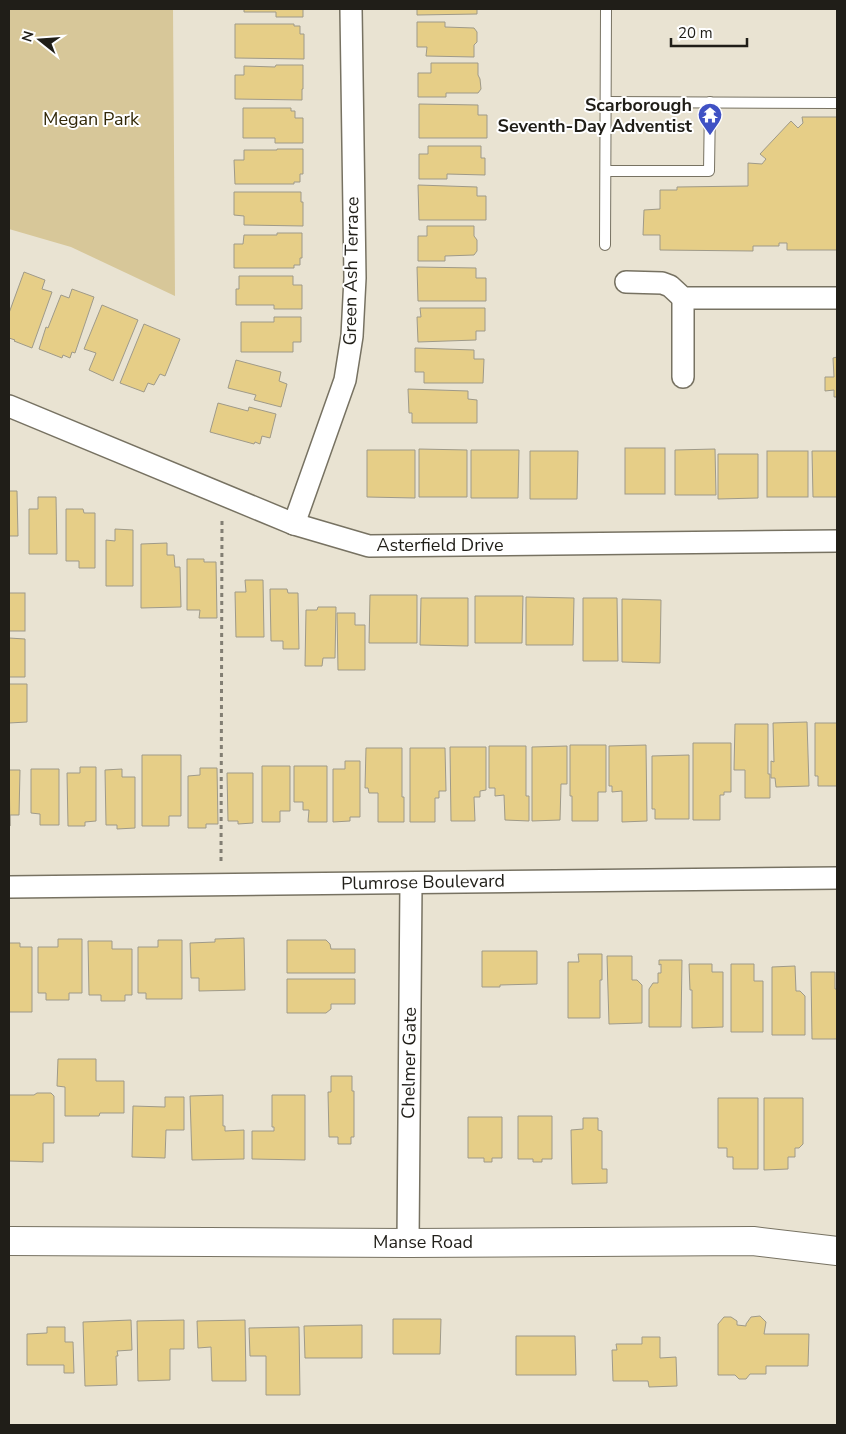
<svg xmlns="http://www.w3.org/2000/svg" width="846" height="1434" viewBox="0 0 846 1434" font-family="'Nunito Sans',sans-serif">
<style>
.green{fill:#d7c799}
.building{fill:#e6ce87;stroke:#9f9a89}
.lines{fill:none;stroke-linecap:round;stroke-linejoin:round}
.lane-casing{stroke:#777262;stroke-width:12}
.street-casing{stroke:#777262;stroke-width:24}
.secondary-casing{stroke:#777262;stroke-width:30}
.path{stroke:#827e73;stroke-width:3;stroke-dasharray:4 4;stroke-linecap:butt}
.lane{stroke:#fff;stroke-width:10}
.street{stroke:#fff;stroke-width:21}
.secondary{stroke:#fff;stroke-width:28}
.labels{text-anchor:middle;stroke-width:4;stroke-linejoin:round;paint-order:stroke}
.poi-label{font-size:18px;font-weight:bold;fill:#201e18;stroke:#fff;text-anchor:end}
.park-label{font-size:18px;fill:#322808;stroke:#fff}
.street-label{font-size:18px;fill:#201e18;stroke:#fff}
</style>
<rect width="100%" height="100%" fill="#e9e3d2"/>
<polygon class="green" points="9,9 173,9 175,296 71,247 9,229"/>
<g class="building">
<polygon points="244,9 303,9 303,17 276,17 276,12 244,12"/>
<polygon points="417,9 477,9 477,14 417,15"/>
<polygon points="417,22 445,22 445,27 474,28 477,32 477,42 474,45 474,57 426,56 427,47 417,47"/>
<polygon points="235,24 294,24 294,26 300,26 300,34 304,34 304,59 235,58"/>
<polygon points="431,63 478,63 478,75 480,79 481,89 478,93 446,93 446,97 418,97 418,73 431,73"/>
<polygon points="276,65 303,65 303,89 302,89 302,100 235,99 235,75 244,75 244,66 275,67"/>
<polygon points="419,104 478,105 478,115 487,115 487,138 419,138"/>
<polygon points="243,108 291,108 291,111 295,111 295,118 303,118 303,143 275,143 275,138 243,138"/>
<polygon points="802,117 837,117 837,250 787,250 787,243 779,243 779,246 753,246 753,251 660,250 660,235 643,235 644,210 660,209 660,190 677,190 677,187 748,186 748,163 762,164 766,159 760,154 791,121 798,128 803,123"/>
<polygon points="428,146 481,146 481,158 485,158 485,175 447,174 447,179 419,179 419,154 428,154"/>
<polygon points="277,149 303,149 303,174 300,174 300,182 294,182 294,184 235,184 234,160 244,160 244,150 277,150"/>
<polygon points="418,185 477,187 477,196 486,196 486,220 419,220"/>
<polygon points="234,192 301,192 301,202 303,202 303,226 244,225 244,216 234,215"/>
<polygon points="427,226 474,226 474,236 477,240 477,251 474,255 445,256 445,261 418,261 418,236 427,236"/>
<polygon points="277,233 302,233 302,258 300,258 300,265 294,265 294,268 234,268 234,244 243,244 244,235 277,235"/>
<polygon points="417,267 476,268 476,278 486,278 486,301 418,301"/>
<polygon points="24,272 45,280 42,289 52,292 32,348 14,341 15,340 9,338 9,313"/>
<polygon points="239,276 293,276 293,285 302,285 302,309 274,309 274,305 236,305 236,289 239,289"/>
<polygon points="72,289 94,297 75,353 72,352 70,358 63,355 62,358 39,349 46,327 48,328 61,295 69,298"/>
<polygon points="102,305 138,320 113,381 89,370 96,353 84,349"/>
<polygon points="420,308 485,308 485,331 476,331 476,340 418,342 417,317 421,317"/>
<polygon points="274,317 301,317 301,342 293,342 293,352 241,352 241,322 274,322"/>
<polygon points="144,324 180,339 165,376 160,374 154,385 148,383 144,392 120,383"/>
<polygon points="415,348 474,350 474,359 484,359 483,383 424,383 424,372 415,372"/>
<polygon points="837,357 837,397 834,397 834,390 825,391 825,377 834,377 833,358"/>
<polygon points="236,360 281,372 279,381 287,384 281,407 254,400 256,395 228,388"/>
<polygon points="408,389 468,391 468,399 477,400 477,423 412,423 412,413 409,413"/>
<polygon points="218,403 248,411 249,407 276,414 270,438 262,436 260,444 255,442 254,444 210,432"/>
<rect x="625" y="448" width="40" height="46"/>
<polygon points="419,449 467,450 467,497 419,497"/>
<polygon points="715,449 716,495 675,495 675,450"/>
<polygon points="367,450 415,450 415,498 367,497"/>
<polygon points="471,450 519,450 518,498 471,498"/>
<polygon points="530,451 578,451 577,499 530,499"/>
<rect x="767" y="451" width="41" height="46"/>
<polygon points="812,451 837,451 837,497 813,497"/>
<polygon points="718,454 758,454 758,498 718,499"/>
<polygon points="9,491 17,491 18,536 9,536"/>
<polygon points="38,497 56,497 57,554 29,554 29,509 38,509"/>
<polygon points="66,509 83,509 84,513 95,513 95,568 79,568 79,561 66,561"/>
<polygon points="115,529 133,530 133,586 106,586 106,540 115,541"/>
<polygon points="167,543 167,555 174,555 175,567 180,567 181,607 141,608 141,544"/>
<polygon points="187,559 204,559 204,562 216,562 217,618 199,618 200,610 187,610"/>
<polygon points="245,580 263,580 264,637 236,637 235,592 246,592"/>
<polygon points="270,589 287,589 288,593 298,593 299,649 283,649 283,641 271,641"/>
<rect x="9" y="593" width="16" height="38"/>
<polygon points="370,595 417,595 417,643 369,643"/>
<polygon points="475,596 523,596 522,643 475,643"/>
<polygon points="526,597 574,598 573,645 526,645"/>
<polygon points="421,598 468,598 468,646 420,645"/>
<polygon points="583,598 617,598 618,661 583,661"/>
<polygon points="622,599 661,600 660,663 622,662"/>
<polygon points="318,607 336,607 335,658 323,658 322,666 305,666 306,610 317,610"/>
<polygon points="337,613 355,613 355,625 365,625 365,670 338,670"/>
<polygon points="9,638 25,639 25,677 9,677"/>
<polygon points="9,684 27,684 27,722 9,723"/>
<polygon points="807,722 809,786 776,787 775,778 771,778 771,761 774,762 773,723"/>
<polygon points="815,723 837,723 837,786 818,786 818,776 815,776"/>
<polygon points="735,724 768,724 768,774 770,774 770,798 745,798 745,770 734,770"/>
<polygon points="693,743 731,743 731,792 724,792 724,795 720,795 720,820 693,820"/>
<polygon points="570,745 606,745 606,792 598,792 598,821 572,821 572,796 570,796"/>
<polygon points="646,745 647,821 622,822 622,791 612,792 612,786 609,786 609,746"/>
<polygon points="489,746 526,746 526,796 529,796 529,821 505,820 504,795 495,796 495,788 489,788"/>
<polygon points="567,746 567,784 561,784 560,820 532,821 532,747"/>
<polygon points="450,747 486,747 486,790 480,791 480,797 474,797 475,821 451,821"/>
<polygon points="366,748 402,748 402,797 404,797 404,822 378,822 378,793 369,793 368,788 365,788"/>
<polygon points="410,748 445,748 446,791 439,791 439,798 435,798 435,822 410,822"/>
<polygon points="142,755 181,755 181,816 169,816 169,826 142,826"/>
<polygon points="689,755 689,819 655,819 655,809 652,809 652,756"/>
<polygon points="345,761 360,761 360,817 350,817 350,821 333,822 333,769 345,769"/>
<polygon points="262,766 290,766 290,811 280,811 280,822 262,822"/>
<polygon points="294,766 327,766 327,822 308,822 309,810 303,810 303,802 294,802"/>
<polygon points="80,767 96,767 96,821 85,822 85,826 68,826 67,773 80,773"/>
<polygon points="200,768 217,768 218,824 206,824 206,828 188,828 188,776 200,775"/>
<polygon points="31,769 59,769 59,825 40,825 40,814 31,813"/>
<polygon points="122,769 122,777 135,777 135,828 117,829 117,825 106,825 105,770"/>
<polygon points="9,770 20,770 19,815 10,815 10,826"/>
<polygon points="227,773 253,773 253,823 238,824 238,821 228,821"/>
<polygon points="244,938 245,990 199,991 199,978 191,978 190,943 215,942 215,939"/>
<polygon points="58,939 82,939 82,993 69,993 69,1000 46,1000 46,993 38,993 38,947 58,947"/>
<polygon points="158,940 182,940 182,999 146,999 146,993 138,993 138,947 158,947"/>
<polygon points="287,940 326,940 330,944 331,949 355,949 355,973 287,973"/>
<polygon points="88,941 112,941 112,949 132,949 132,995 125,995 125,1001 101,1001 101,995 89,995"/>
<polygon points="9,943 20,943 20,947 32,947 32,1012 9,1012"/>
<polygon points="482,951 537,951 537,984 500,985 500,987 482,987"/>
<polygon points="578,954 602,954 602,980 600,980 600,1018 568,1018 568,962 579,962"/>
<polygon points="607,956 632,956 632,980 637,980 642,985 642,1023 609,1024"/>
<polygon points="659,960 682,960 681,1027 649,1027 649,989 653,983 658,983 658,973 661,973 661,964 659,965"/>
<polygon points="689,964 712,964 712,972 723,972 723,1027 692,1028 692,990 690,990"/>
<polygon points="731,964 754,964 754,981 763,981 763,1032 731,1032"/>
<polygon points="795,966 796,991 800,991 805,996 805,1035 772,1035 772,967"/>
<polygon points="811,972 835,972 835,989 837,989 837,1039 812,1039"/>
<polygon points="287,979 355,979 355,1004 331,1004 331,1009 326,1013 287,1013"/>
<polygon points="58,1059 96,1059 96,1081 124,1081 124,1113 100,1113 99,1116 65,1116 65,1087 57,1086"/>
<polygon points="331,1076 352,1076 352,1091 354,1091 354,1137 351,1137 351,1144 338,1144 338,1137 329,1137 328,1092 331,1092"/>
<polygon points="37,1093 51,1093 54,1096 54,1143 43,1143 43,1162 9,1161 9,1095 34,1095"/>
<polygon points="223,1095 223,1126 225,1126 225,1131 244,1130 244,1159 192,1160 190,1096"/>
<polygon points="272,1095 305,1095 305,1160 252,1159 252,1131 274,1131 274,1127 272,1127"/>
<polygon points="165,1097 184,1097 184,1130 166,1130 165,1158 132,1157 133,1106 165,1107"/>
<polygon points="718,1098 758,1098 758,1169 733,1169 733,1157 727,1157 727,1148 718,1148"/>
<polygon points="764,1098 803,1098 803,1144 799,1148 795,1148 795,1157 788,1157 788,1169 764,1170"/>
<polygon points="518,1116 552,1116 552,1159 542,1159 542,1162 533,1162 533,1159 518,1159"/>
<polygon points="468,1117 502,1117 502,1158 492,1158 492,1162 484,1162 484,1158 468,1158"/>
<polygon points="583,1118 598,1118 598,1130 602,1131 602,1169 607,1169 607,1183 572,1184 571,1130 583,1129"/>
<polygon points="760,1316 766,1322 764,1334 809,1334 808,1366 766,1366 766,1374 750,1374 746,1379 739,1379 735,1375 718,1375 718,1324 724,1317 731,1317 737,1321 737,1325 746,1326 746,1324 751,1317"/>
<polygon points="393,1319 441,1319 440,1354 393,1354"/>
<polygon points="131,1320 132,1350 117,1351 118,1356 116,1356 117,1385 85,1386 83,1322"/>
<polygon points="184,1320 184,1349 170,1349 170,1380 138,1381 137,1321"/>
<polygon points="245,1320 246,1381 212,1381 211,1347 198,1348 197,1321"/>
<polygon points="362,1325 362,1358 305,1358 304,1326"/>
<polygon points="47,1327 65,1327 65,1342 73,1342 74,1373 64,1373 64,1365 27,1365 27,1334 47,1333"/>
<polygon points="299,1327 300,1395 266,1395 266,1356 250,1356 249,1328"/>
<polygon points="516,1336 575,1336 576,1375 516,1375"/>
<polygon points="642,1337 660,1337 660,1358 676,1357 677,1386 649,1387 648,1381 613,1381 612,1350 617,1350 616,1344 642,1344"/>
</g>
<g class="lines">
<defs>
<g id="lane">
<polyline points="606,102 837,103"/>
<polyline points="606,171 709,171 710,102"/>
<polyline points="605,245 606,9"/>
</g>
<g id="street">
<polyline points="626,282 662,283 670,286 683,298 837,298"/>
<polyline points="683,377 683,298"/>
<polyline points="9,406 294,524 369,546 837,541"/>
<polyline points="294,524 345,380 352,336 355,278 351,9"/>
<polyline points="9,887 837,878"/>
<polyline points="408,1243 411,883"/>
</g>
<polyline id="secondary" points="9,1241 408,1243 753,1241 837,1251"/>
</defs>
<use href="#lane" class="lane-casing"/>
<use href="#street" class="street-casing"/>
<use href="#secondary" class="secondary-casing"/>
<polyline class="path" points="221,861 222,520"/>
<use href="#lane" class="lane"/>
<use href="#street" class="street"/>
<use href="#secondary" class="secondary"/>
</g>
<defs>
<symbol id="temple-pin" viewBox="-11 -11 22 30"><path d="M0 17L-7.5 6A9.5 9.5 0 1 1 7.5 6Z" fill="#3f51c4" stroke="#fff"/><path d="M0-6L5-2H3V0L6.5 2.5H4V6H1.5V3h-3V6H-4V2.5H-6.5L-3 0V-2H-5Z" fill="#fff"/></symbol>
</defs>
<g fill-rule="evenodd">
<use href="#temple-pin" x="696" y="101" width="28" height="38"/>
</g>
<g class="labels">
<g class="poi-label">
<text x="692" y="111">Scarborough<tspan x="692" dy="21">Seventh-Day Adventist</tspan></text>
</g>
<g class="park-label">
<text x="91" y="125">Megan Park</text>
</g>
<g class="street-label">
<text transform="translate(351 271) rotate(-89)" y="6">Green Ash Terrace</text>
<text x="440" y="551">Asterfield Drive</text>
<text transform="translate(423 882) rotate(-1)" y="6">Plumrose Boulevard</text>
<text transform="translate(409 1063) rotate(-89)" y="6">Chelmer Gate</text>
<text x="423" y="1248">Manse Road</text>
</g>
</g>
<rect width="846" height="1434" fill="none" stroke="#201e18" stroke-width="20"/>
<g transform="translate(40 40) rotate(287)" stroke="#ffffff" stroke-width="4" paint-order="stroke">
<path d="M0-4L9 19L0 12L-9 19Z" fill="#201e18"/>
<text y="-8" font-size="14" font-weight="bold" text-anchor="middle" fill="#201e18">N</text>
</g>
<path d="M671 38v8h76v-8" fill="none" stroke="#201e18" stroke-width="2.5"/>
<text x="678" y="38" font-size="15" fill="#201e18" stroke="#ffffff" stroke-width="4" paint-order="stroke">20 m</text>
</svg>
